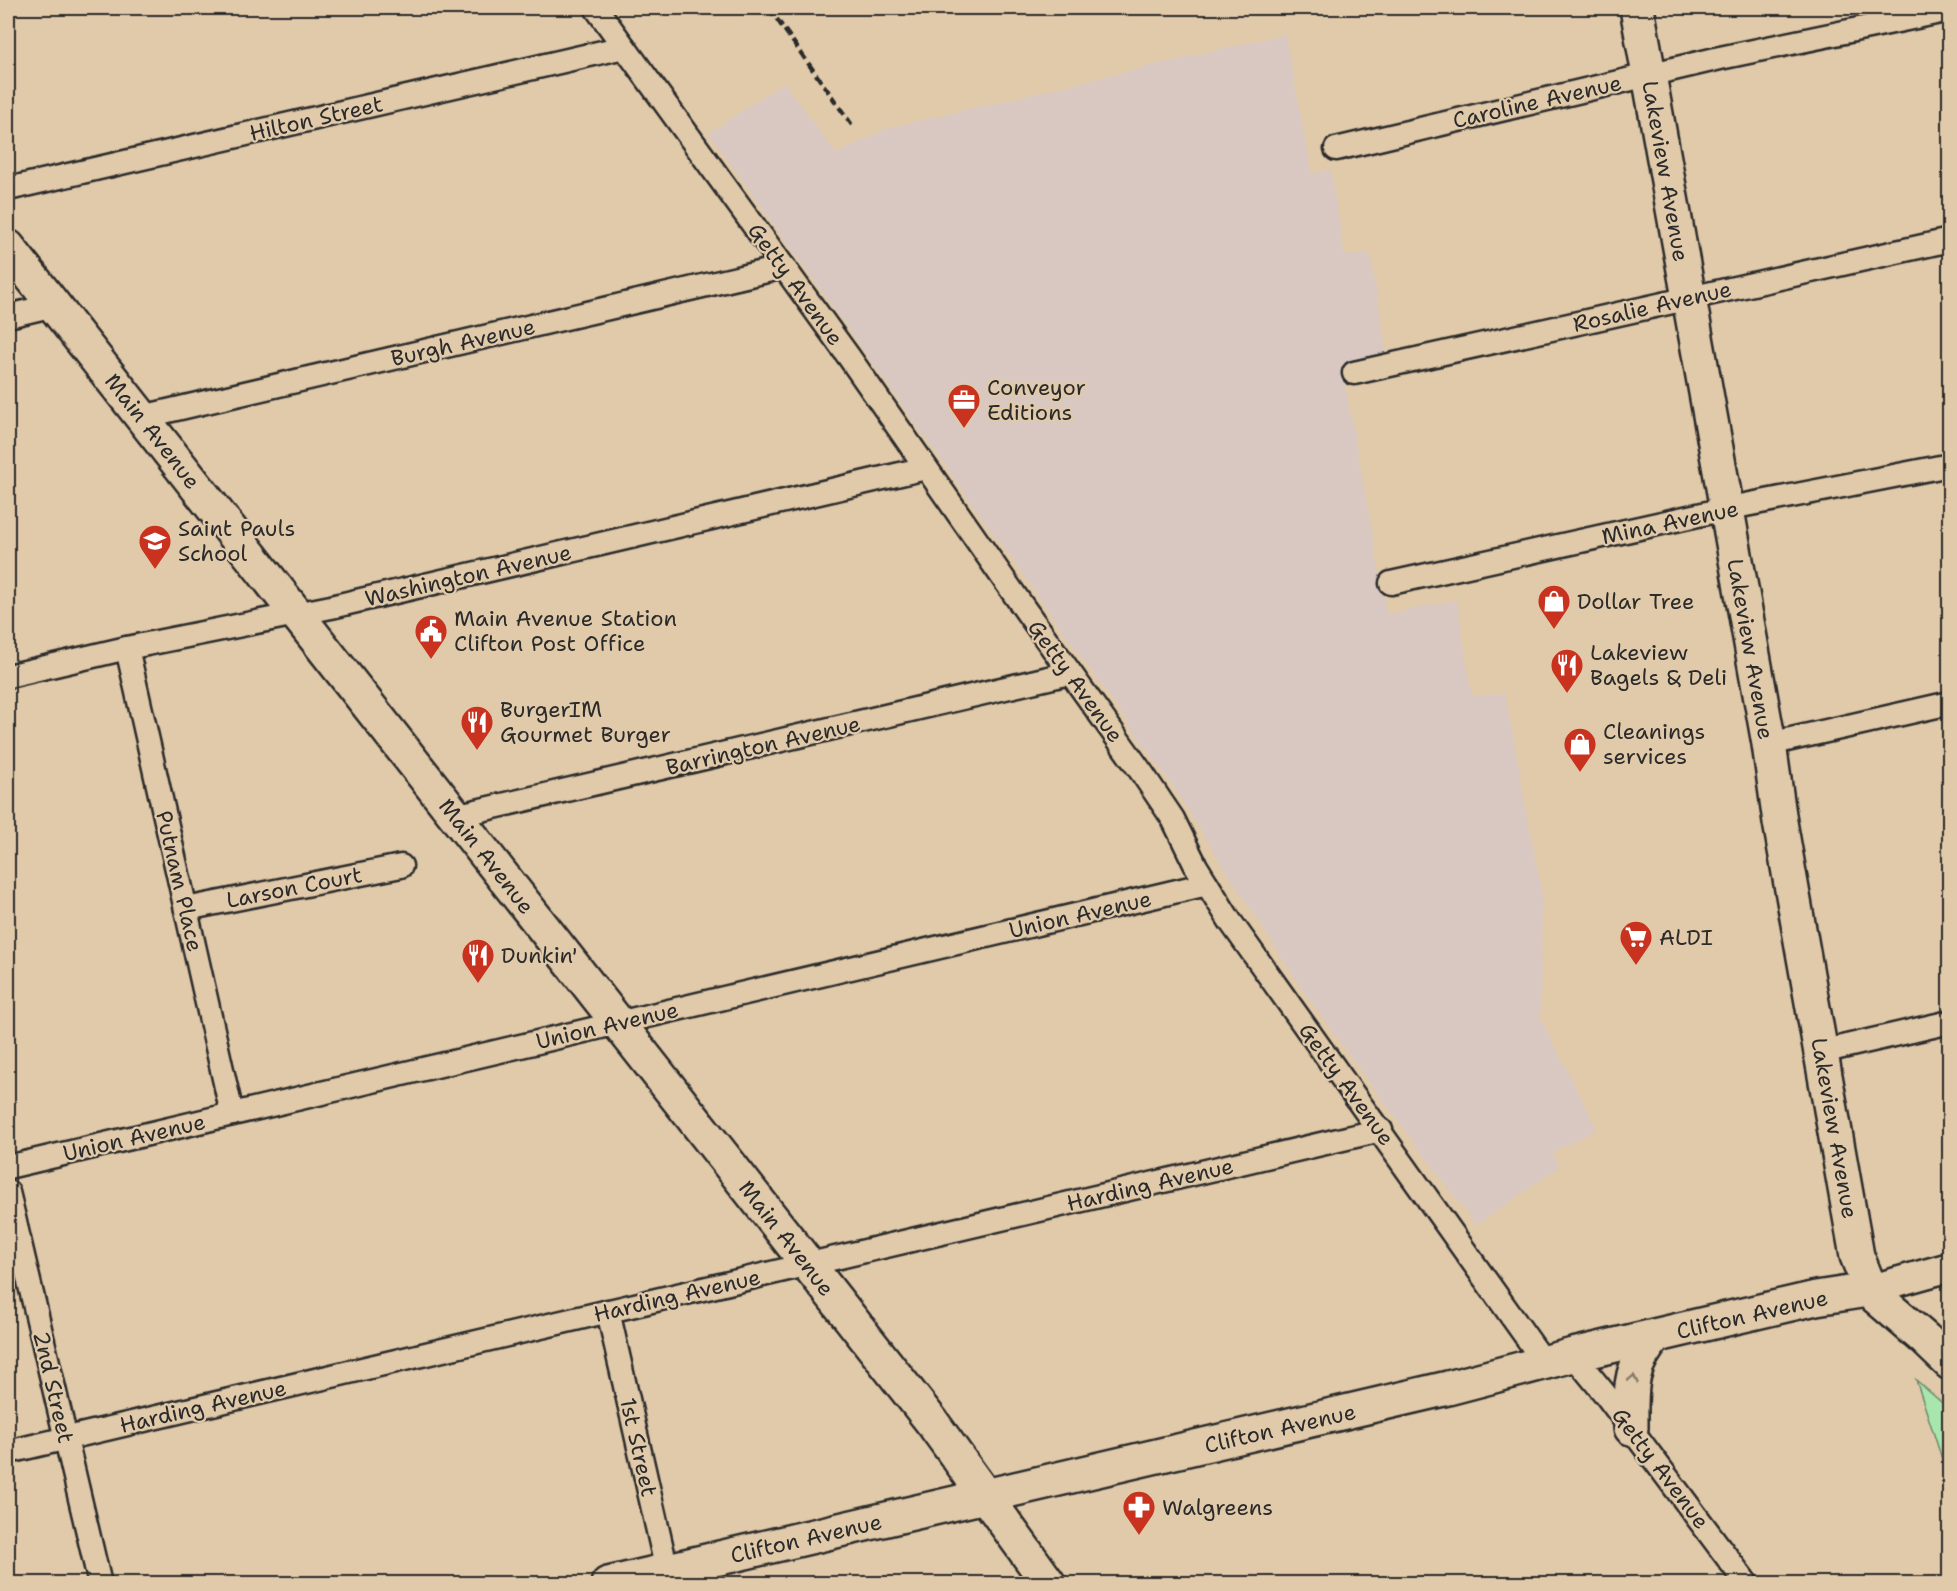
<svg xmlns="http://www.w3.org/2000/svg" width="1957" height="1591" viewBox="0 0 1957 1591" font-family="'Shantell Sans',sans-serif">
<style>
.built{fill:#d8c8c1}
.green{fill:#a9e6ad;stroke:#6a886c;stroke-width:1.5}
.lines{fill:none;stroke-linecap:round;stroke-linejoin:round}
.minor-casing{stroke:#2b2b2b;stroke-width:27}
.tertiary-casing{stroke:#2b2b2b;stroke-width:33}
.secondary-casing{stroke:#2b2b2b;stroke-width:38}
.primary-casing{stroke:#2b2b2b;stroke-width:38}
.minor{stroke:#e1caaa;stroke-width:22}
.tertiary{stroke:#e1caaa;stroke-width:28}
.secondary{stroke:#e1caaa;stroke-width:33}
.primary{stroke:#e1caaa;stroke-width:33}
.rail{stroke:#2b2b2b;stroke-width:4.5;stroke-dasharray:9 4.5;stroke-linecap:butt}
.oneway{stroke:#867a6a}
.labels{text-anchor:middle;stroke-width:4.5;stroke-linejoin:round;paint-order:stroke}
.street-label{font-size:22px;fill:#2b2b2b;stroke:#e1caaa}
.poi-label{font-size:22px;fill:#2b2b2b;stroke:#e1caaa;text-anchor:start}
</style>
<rect width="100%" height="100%" fill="#e1caaa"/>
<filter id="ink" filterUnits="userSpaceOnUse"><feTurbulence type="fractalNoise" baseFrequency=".0167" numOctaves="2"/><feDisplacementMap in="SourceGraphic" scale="12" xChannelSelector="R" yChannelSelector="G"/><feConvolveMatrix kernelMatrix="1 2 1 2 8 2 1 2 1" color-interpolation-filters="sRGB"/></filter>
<g filter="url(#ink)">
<polygon class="built" points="1285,34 1312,173 1330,169 1345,256 1370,252 1387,357 1342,367 1387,614 1457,600 1472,696 1505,693 1542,894 1540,1017 1597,1129 1553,1152 1559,1167 1476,1225 1362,1073 1302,989 1170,782 709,133 784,82 836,154 888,128"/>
<polygon class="green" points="1916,1380 1949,1409 1949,1480"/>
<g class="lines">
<defs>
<g id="minor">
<polyline points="596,8 849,357 1026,611 1142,773 1173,819 1196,866 1230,921 1544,1362"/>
<polyline points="1336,149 1720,58 1950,10"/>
<polyline points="8,189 624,47"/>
<polyline points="8,316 54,305"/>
<polyline points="1354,373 1950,240"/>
<polyline points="142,417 784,267"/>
<polyline points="1391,583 1725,509 1950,465"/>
<polyline points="127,648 232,1114"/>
<polyline points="8,676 127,648 331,607 926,468"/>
<polyline points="1769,744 1950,703"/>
<polyline points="455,816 1070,673"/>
<polyline points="186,909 401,866"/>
<polyline points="1821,1052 1950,1022"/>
<polyline points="8,1167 1207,884"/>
<polyline points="8,1192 100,1584"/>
<polyline points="608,1311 670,1584"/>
<polyline points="1573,1355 1605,1394 1747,1584"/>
<polyline points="8,1452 1381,1130"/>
</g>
<polyline id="tertiary" points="1868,1290 1950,1267"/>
<g id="secondary">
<polyline points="1637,8 1769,744 1780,822 1857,1256 1865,1276 1868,1290"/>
<polyline points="1868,1290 1925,1339 1950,1363"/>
<path d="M 1631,1428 C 1631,1388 1628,1368 1656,1336"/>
<polyline points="608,1584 1448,1388 1573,1355 1816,1298 1868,1290"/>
</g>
<polyline id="primary" points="8,247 932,1422 1049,1584"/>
</defs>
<use href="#minor" class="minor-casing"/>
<use href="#tertiary" class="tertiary-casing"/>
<use href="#secondary" class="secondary-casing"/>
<use href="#primary" class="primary-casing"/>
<use href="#minor" class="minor"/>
<use href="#tertiary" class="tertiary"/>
<use href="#secondary" class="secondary"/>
<use href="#primary" class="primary"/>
<polyline class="rail" points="769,8 852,125"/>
</g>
<defs><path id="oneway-chevron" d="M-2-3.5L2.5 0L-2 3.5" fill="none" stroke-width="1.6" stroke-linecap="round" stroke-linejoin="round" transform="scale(1.5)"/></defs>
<use class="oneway" href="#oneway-chevron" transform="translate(1633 1379) rotate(-78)"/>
</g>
<defs>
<symbol id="office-pin" viewBox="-11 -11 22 30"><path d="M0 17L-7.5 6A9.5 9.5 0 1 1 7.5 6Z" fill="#c8321e" stroke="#e1caaa"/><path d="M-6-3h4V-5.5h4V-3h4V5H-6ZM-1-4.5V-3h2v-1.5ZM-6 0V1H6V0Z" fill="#fff"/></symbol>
<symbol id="school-pin" viewBox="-11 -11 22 30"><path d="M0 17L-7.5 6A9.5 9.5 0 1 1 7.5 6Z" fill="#c8321e" stroke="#e1caaa"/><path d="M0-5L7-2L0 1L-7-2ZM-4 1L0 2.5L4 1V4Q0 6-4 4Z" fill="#fff"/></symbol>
<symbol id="shop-pin" viewBox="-11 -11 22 30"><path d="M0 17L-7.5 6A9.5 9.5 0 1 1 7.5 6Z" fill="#c8321e" stroke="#e1caaa"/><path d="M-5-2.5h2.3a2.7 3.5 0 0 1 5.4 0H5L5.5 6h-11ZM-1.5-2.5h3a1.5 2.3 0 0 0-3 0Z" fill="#fff"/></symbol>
<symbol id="civic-pin" viewBox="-11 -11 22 30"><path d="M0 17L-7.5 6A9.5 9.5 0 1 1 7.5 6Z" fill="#c8321e" stroke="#e1caaa"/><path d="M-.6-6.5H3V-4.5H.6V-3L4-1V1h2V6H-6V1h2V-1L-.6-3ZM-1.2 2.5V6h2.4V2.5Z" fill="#fff"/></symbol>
<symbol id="restaurant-pin" viewBox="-11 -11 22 30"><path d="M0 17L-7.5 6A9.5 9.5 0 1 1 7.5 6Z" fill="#c8321e" stroke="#e1caaa"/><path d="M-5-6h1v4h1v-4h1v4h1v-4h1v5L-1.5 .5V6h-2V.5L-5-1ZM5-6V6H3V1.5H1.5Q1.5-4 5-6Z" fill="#fff"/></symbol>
<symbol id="supermarket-pin" viewBox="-11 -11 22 30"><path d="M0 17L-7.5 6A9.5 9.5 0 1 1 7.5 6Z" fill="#c8321e" stroke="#e1caaa"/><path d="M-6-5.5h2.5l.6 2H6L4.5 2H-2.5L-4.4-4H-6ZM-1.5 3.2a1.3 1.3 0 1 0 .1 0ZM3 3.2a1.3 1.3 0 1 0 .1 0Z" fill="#fff"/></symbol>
<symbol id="pharmacy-pin" viewBox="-11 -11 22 30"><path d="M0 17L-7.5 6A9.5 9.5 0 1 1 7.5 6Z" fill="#c8321e" stroke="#e1caaa"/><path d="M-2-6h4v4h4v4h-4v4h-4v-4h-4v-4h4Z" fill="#fff"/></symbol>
</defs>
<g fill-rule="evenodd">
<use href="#office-pin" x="945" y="381" width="38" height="52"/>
<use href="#school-pin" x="136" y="522" width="38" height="52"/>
<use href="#shop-pin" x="1535" y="582" width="38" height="52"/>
<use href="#civic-pin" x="412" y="612" width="38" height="52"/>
<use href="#restaurant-pin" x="1548" y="646" width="38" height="52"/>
<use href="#restaurant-pin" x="458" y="703" width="38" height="52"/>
<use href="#shop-pin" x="1561" y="725" width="38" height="52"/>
<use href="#supermarket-pin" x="1617" y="918" width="38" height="52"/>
<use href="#restaurant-pin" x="459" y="936" width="38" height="52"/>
<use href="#pharmacy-pin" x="1120" y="1488" width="38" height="52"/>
</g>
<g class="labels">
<g class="street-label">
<text transform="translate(1537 101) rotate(-13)" y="8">Caroline Avenue</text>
<text transform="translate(316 118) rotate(-13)" y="8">Hilton Street</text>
<text transform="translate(1666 171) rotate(80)" y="8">Lakeview Avenue</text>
<text transform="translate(796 284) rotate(54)" y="8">Getty Avenue</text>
<text transform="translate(1652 306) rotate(-13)" y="8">Rosalie Avenue</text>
<text transform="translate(463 342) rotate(-13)" y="8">Burgh Avenue</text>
<text transform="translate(153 431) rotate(52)" y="8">Main Avenue</text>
<text transform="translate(1670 522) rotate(-12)" y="8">Mina Avenue</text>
<text transform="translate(468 575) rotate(-13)" y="8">Washington Avenue</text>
<text transform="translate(1751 649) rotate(80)" y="8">Lakeview Avenue</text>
<text transform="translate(1076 681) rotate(54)" y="8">Getty Avenue</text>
<text transform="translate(763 745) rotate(-13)" y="8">Barrington Avenue</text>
<text transform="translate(487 856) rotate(52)" y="8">Main Avenue</text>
<text transform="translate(180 881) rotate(77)" y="8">Putnam Place</text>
<text transform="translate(294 887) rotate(-11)" y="8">Larson Court</text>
<text transform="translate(1080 914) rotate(-13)" y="8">Union Avenue</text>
<text transform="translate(607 1025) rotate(-13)" y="8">Union Avenue</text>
<text transform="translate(1347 1084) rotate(54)" y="8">Getty Avenue</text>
<text transform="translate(1835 1128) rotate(80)" y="8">Lakeview Avenue</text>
<text transform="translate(134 1137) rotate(-13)" y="8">Union Avenue</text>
<text transform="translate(1150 1184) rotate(-13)" y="8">Harding Avenue</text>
<text transform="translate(787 1238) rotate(52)" y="8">Main Avenue</text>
<text transform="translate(677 1295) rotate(-13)" y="8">Harding Avenue</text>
<text transform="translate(1752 1314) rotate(-13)" y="8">Clifton Avenue</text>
<text transform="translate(54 1387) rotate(77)" y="8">2nd Street</text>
<text transform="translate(203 1406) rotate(-13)" y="8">Harding Avenue</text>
<text transform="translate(1280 1428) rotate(-13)" y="8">Clifton Avenue</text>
<text transform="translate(639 1447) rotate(77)" y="8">1st Street</text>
<text transform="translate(1661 1468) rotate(53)" y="8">Getty Avenue</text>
<text transform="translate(806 1538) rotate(-13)" y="8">Clifton Avenue</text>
</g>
<g class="poi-label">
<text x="987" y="395">Conveyor<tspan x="987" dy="25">Editions</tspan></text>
<text x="178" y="536">Saint Pauls<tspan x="178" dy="25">School</tspan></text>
<text x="1577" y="609">Dollar Tree</text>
<text x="454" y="626">Main Avenue Station<tspan x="454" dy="25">Clifton Post Office</tspan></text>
<text x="1590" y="660">Lakeview<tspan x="1590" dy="25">Bagels &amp; Deli</tspan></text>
<text x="500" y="717">BurgerIM<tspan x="500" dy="25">Gourmet Burger</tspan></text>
<text x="1603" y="739">Cleanings<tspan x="1603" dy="25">services</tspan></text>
<text x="1659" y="945">ALDI</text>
<text x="501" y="963">Dunkin'</text>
<text x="1162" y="1515">Walgreens</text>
</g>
</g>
<rect width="1957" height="1591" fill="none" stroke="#e1caaa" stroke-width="30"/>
<rect x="15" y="15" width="1927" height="1561" fill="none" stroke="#2b2b2b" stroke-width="2" filter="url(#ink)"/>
</svg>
